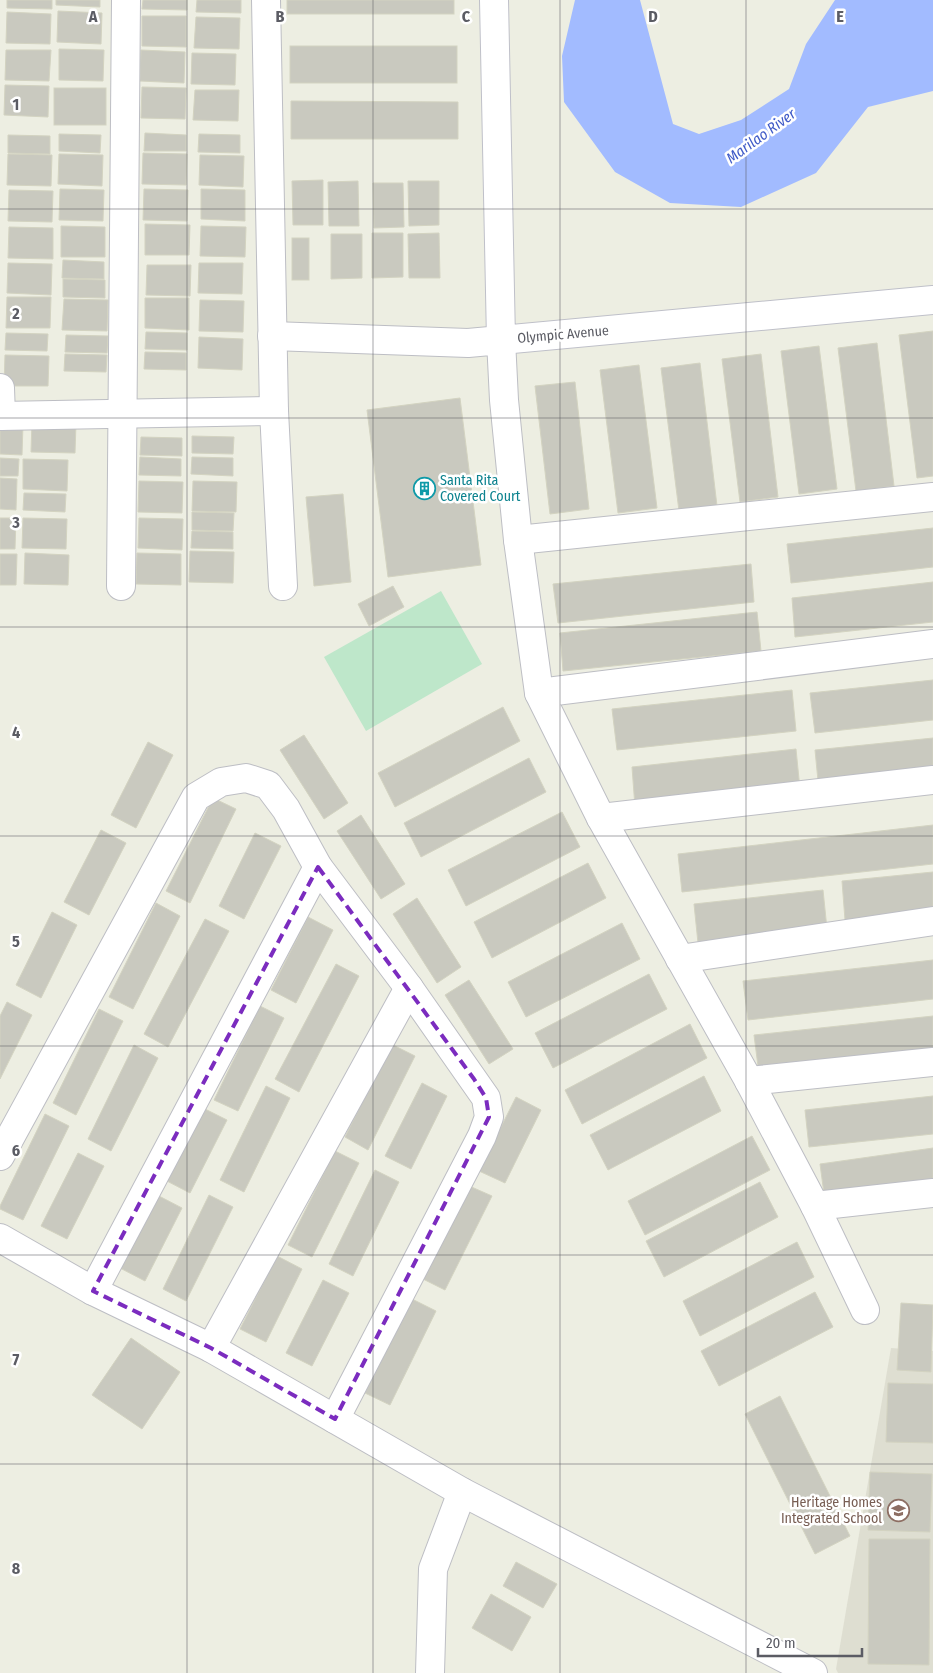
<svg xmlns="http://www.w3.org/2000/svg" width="933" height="1673" viewBox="0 0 933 1673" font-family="'Fira Sans Condensed',sans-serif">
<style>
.education{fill:#deded1}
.green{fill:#bee7ca}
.water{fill:#a2bbff}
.building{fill:#c9c9bf;stroke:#d3d3c1}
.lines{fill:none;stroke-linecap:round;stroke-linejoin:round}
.street-casing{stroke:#bdbec4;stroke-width:30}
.secondary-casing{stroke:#bfc0c9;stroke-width:30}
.street{stroke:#fff;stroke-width:28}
.secondary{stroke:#fff;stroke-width:28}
.marked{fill:none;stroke:#7b2cbf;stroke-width:4;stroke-dasharray:10 6;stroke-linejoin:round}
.grid{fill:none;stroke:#5b5c64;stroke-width:1;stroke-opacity:0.55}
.labels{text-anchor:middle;stroke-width:5;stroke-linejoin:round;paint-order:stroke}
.street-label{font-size:14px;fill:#5b5c64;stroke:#fff}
.culture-label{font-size:14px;fill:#0d838f;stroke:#fff;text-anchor:start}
.education-label{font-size:14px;fill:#785e54;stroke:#fff;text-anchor:end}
.water-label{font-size:15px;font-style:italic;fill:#3f5ac7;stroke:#fff}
.grid-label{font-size:16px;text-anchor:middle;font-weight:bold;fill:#5b5c64;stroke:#fff;stroke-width:5;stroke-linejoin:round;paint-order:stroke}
</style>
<rect width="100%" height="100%" fill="#edeee2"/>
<polygon class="education" points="891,1348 933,1351 933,1673 838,1673 836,1669"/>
<polygon class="green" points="441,591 482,664 366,731 324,657"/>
<polygon class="water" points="575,0 640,0 673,124 699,134 741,120 789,89 806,44 835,0 933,0 933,91 868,107 816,173 741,207 670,203 615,172 564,102 562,56"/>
<g class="building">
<polygon points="7,0 52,0 52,9 7,8"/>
<polygon points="56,0 100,0 100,7 56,5"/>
<polygon points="143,0 187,0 187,10 142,9"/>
<polygon points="197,0 241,0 241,13 196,12"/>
<rect x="287" y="0" width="167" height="14"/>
<polygon points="58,11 102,13 101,44 57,42"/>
<polygon points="7,12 51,14 50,44 6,43"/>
<polygon points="142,16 186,16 186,47 142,46"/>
<polygon points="196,17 240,18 239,49 194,48"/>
<rect x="290" y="46" width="167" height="37"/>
<polygon points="59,49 104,50 103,81 59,80"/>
<polygon points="6,50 51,50 49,81 5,80"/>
<polygon points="141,50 185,52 184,83 140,81"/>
<polygon points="192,53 236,54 235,85 191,84"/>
<polygon points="5,85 49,86 48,117 4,115"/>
<polygon points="142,87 186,88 185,119 141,118"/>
<rect x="54" y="88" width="52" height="37"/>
<polygon points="195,90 239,90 238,121 193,120"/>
<polygon points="291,101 458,102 458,139 291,139"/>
<polygon points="145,133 186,135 186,151 144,151"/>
<polygon points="59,134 101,135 100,153 59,151"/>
<polygon points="199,134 240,135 240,153 198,152"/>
<polygon points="8,135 50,136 50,154 8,153"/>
<polygon points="143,153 187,154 186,185 142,184"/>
<polygon points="8,154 52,155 51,186 7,185"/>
<polygon points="59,154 103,155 102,186 58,184"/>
<polygon points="200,155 244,156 243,187 199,185"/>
<polygon points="323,180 323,225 293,225 292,181"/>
<polygon points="358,181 359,226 329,226 328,182"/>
<polygon points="408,181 439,181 439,225 409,226"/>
<polygon points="373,183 403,183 404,227 374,228"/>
<polygon points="60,189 104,190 103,221 59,220"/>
<polygon points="144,189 188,190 187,221 143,220"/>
<polygon points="201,189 245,190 245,221 201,219"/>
<polygon points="9,190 53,191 52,222 8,221"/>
<polygon points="145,224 190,225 189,255 145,255"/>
<polygon points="61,226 105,227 105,257 61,257"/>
<polygon points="201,226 246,227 245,257 200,256"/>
<polygon points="9,227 53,228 53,259 8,258"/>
<polygon points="372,233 403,233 403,277 372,278"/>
<polygon points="439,233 440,278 409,278 408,234"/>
<polygon points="331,234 362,234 362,278 331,279"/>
<rect x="292" y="238" width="17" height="42"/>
<polygon points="63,260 104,262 104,279 62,278"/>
<polygon points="8,263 52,264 51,295 7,293"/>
<polygon points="199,263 243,263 242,294 198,293"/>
<polygon points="147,265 191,265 190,296 146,295"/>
<polygon points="63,279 105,280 105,298 63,297"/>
<polygon points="7,297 51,297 50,328 6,328"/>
<polygon points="145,298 189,298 189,330 145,328"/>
<polygon points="64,299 108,300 107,331 62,330"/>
<polygon points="200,300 244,301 243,332 199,331"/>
<polygon points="933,331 933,476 917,478 899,335"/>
<polygon points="146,332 187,333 187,350 145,349"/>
<polygon points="6,333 48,334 47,351 5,350"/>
<polygon points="66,335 108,336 107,353 65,352"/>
<polygon points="199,337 243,339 242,370 198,368"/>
<polygon points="877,343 894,486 856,491 838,348"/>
<polygon points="819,346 837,489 799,494 781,351"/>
<polygon points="145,352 186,353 186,370 144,369"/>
<polygon points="65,354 107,355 106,372 64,371"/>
<polygon points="761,354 778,497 740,502 722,359"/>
<polygon points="5,355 49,356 48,386 4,386"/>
<polygon points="700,363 717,506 679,511 661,368"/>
<polygon points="639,365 657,508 618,513 600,370"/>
<polygon points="575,382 589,509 550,514 535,386"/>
<polygon points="460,398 481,565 388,577 367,410"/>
<polygon points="32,421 76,423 75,453 31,452"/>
<polygon points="0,423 23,424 22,455 0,454"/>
<polygon points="192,436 234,437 233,454 192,453"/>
<polygon points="141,437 182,438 182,456 140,455"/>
<polygon points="140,457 181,459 181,476 139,475"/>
<polygon points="192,457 233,458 233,476 191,474"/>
<polygon points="0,458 19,459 18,476 0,476"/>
<polygon points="23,459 68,460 67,491 23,489"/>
<polygon points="0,478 17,479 16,510 0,509"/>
<polygon points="139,481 183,482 182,513 138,512"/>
<polygon points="193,481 237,482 236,512 192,511"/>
<polygon points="24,493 66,494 65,512 23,510"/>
<polygon points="343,494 351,582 314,586 306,497"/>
<polygon points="192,512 234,513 233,531 192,530"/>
<polygon points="0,518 16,518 15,549 0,549"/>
<polygon points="23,518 67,519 66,549 22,548"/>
<polygon points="139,518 183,519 182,550 138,548"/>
<polygon points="933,528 933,567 791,583 787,544"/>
<polygon points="192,531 233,532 233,549 191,548"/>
<polygon points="190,551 234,552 233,583 189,582"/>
<polygon points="25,553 69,555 68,585 24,584"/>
<polygon points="137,553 181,554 181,585 136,584"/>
<polygon points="0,554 17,554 16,585 0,585"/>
<polygon points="751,564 754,602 558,623 553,584"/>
<polygon points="933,582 933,622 795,637 792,598"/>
<polygon points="393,586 404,607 369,626 358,604"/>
<polygon points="757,612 761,651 563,671 560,633"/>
<polygon points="933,680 933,720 815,733 810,693"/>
<polygon points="792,690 796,731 617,750 612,709"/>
<polygon points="503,707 520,741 395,807 378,773"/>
<polygon points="304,735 348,803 324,819 280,750"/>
<polygon points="933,738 933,779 819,791 815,750"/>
<polygon points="148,742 173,755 136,828 111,815"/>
<polygon points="796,749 800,789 635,807 632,767"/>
<polygon points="529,758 546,792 421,857 404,823"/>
<polygon points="213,798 236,809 190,903 166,891"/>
<polygon points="562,812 580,847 466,906 448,870"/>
<polygon points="361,815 405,884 381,899 337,831"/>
<polygon points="933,825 933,864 682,892 678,854"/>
<polygon points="101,830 126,843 89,915 64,902"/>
<polygon points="255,833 281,846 244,919 219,906"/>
<polygon points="588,863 606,898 492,958 474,922"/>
<polygon points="933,872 933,911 845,920 842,881"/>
<polygon points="823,890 827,929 698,943 694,904"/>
<polygon points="417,898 461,967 437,983 393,914"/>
<polygon points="156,903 180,916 133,1009 109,997"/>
<polygon points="52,912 77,925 41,998 16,985"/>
<polygon points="308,917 333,930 296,1003 271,990"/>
<polygon points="205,919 229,931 168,1047 144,1034"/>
<polygon points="622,923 640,959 526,1017 508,982"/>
<polygon points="933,960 933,999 748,1020 743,981"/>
<polygon points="336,964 359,976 299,1092 275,1079"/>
<polygon points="649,974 667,1009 553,1068 535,1033"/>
<polygon points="469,980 513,1049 489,1064 445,995"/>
<polygon points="7,1002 32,1015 0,1079 0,1016"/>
<polygon points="260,1006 284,1018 238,1111 214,1100"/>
<polygon points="99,1009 123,1021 76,1115 53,1103"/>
<polygon points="933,1016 933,1055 759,1074 754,1035"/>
<polygon points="690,1024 707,1058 582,1124 565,1090"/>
<polygon points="391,1044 415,1056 368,1150 345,1137"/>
<polygon points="134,1045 158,1058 111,1151 88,1139"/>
<polygon points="704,1076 721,1111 608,1170 590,1135"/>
<polygon points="422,1083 447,1096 411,1169 385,1156"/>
<polygon points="266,1086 290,1098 244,1192 220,1180"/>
<polygon points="933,1096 933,1134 809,1147 805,1110"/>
<polygon points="516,1097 541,1110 505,1183 479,1171"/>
<polygon points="201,1107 227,1120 190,1193 165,1180"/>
<polygon points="45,1114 69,1126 23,1220 0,1209 0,1206"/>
<polygon points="752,1136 770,1170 645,1235 628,1201"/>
<polygon points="933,1148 933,1186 825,1201 820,1164"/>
<polygon points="335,1151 359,1163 312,1257 288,1245"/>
<polygon points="78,1153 104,1166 67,1239 41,1226"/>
<polygon points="375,1170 399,1182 353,1276 329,1264"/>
<polygon points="760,1182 778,1217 664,1277 646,1241"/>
<polygon points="467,1185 492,1196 445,1290 421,1278"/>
<polygon points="157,1195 182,1208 145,1281 120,1268"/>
<polygon points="209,1195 233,1207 186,1301 163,1289"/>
<polygon points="797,1242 814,1277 700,1336 683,1301"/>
<polygon points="277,1256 302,1269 266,1342 240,1329"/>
<polygon points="323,1280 349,1293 312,1366 286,1353"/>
<polygon points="815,1292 833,1327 719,1386 701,1351"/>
<polygon points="412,1299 436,1311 390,1405 365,1393"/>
<polygon points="901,1303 933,1305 931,1372 897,1370"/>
<polygon points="131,1338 180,1372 142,1429 92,1395"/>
<polygon points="888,1383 933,1384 933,1443 886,1442"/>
<polygon points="780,1396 850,1536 815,1554 745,1414"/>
<polygon points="870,1472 932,1474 930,1532 868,1530"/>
<polygon points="869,1539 930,1539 929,1665 868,1664"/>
<polygon points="516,1562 557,1584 543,1608 503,1586"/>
<polygon points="491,1594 531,1617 512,1651 472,1628"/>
</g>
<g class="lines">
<defs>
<g id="street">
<polyline points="266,0 274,411 283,586"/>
<polyline points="272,336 468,343 501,340 504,400 518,540 539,693 601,818 749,1081 815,1206 865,1310"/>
<polyline points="0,388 1,416"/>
<polyline points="0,416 274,411"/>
<polyline points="518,540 933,497"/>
<polyline points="121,586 126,0"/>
<polyline points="539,693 933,644"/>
<polyline points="601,818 933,780"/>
<polyline points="680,959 933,921"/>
<polyline points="749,1081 933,1062"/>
<polyline points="0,1156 196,797 221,782 246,778 268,785 286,809 318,867 409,988 486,1098 489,1117 482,1136 335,1419"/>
<polyline points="815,1206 933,1193"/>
<polyline points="0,1238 93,1291 211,1348 462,1492 813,1673"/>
<polyline points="93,1291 318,867"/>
<polyline points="211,1348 409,988"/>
<polyline points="430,1673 433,1569 462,1492"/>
</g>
<polyline id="secondary" points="494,0 501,340 933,300"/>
</defs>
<use href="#street" class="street-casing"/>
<use href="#secondary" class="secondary-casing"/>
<use href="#street" class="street"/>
<use href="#secondary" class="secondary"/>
</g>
<path class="marked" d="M 318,867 L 474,1079 L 486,1098 L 489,1117 L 335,1419 L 211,1348 L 93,1291 Z"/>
<path class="grid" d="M 187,0 L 187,1673M 373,0 L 373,1673M 560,0 L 560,1673M 746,0 L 746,1673M 0,209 L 933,209M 0,418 L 933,418M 0,627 L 933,627M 0,836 L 933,836M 0,1046 L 933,1046M 0,1255 L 933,1255M 0,1464 L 933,1464"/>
<defs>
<symbol id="building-ring" viewBox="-11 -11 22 22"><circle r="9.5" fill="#fff" stroke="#0f9aa8" stroke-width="1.5"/><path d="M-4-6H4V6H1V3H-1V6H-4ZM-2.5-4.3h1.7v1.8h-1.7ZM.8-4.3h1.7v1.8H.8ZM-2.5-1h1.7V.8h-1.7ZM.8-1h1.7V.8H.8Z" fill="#0f9aa8"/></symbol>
<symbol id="school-ring" viewBox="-11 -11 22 22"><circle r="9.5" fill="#fff" stroke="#8d6e63" stroke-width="1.5"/><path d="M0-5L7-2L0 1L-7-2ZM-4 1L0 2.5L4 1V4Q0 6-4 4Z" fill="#8d6e63"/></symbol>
</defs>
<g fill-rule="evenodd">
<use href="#building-ring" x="412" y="476" width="25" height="25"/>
<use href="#school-ring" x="886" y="1498" width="25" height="25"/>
</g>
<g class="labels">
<g class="street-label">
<text transform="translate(563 334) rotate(-5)" y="5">Olympic Avenue</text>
</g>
<g class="culture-label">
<text x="440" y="485">Santa Rita<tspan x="440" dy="16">Covered Court</tspan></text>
</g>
<g class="education-label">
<text x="882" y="1507">Heritage Homes<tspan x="882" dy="16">Integrated School</tspan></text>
</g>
<g class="water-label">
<text transform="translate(761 136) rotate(-36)" y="5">Marilao River</text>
</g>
</g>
<g class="grid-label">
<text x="93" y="22">A</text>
<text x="280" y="22">B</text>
<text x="466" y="22">C</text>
<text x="653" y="22">D</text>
<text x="840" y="22">E</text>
<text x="16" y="110">1</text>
<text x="16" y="319">2</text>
<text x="16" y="528">3</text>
<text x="16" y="738">4</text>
<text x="16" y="947">5</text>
<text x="16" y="1156">6</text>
<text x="16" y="1365">7</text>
<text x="16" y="1574">8</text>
</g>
<path d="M758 1648v8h104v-8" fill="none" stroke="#5b5c64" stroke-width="2.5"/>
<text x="766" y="1648" font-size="15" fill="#5b5c64" stroke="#ffffff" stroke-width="4" paint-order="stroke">20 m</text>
</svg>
